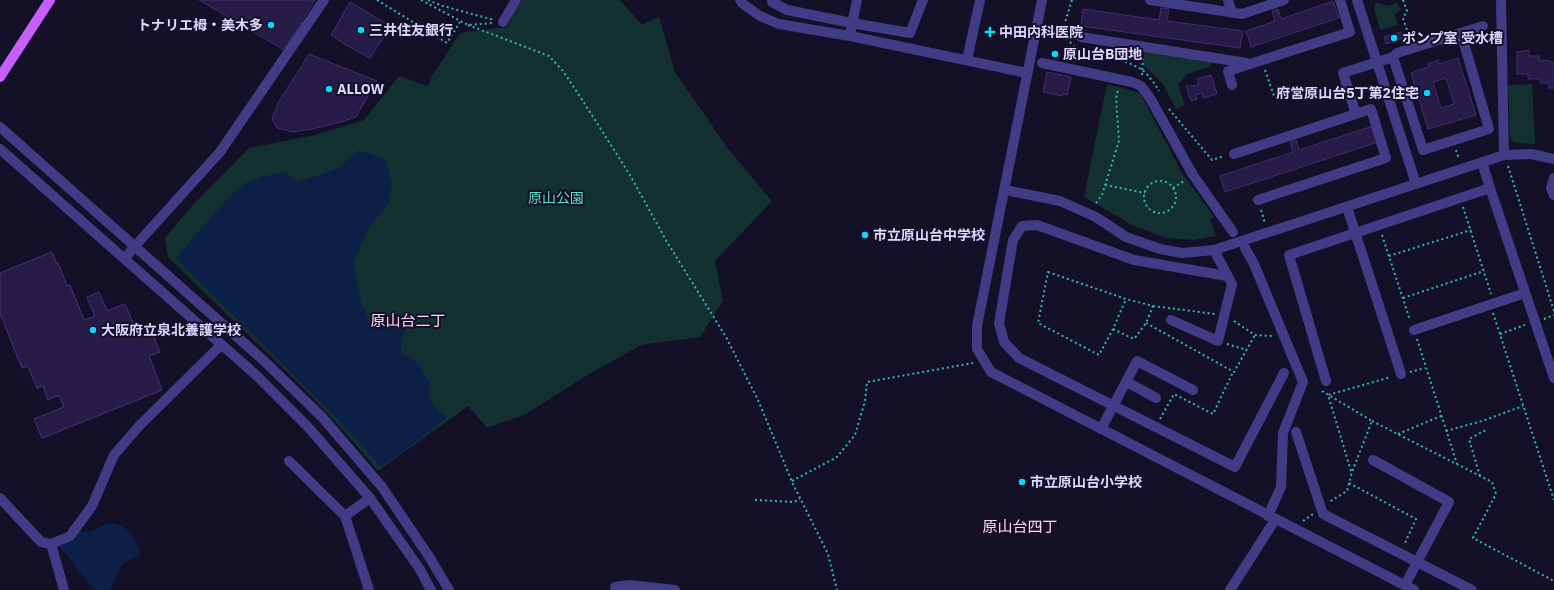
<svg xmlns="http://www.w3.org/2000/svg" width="1554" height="590" viewBox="0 0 1554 590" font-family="'IBM Plex Sans','Noto Sans JP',sans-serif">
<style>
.green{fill:#133131}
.water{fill:#0d2148}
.building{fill:#261c47;stroke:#3e2f73;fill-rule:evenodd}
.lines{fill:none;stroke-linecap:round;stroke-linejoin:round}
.path{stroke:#31b7b3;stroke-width:2;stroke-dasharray:2 3;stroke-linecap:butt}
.minor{stroke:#413c85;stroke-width:10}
.major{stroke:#c75ffc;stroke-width:10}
.poi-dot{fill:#06dbfb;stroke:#141027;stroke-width:1.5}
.labels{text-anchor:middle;stroke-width:4;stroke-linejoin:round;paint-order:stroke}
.poi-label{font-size:14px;font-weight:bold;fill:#dcd6fe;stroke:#141027;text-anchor:start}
.park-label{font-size:14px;fill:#62dec3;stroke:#141027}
.neighbourhood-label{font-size:15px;fill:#fed8ef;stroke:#141027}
</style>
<rect width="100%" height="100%" fill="#141027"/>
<g class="green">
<path d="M 522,0 L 620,0 L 642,25 L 659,17 L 675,72 L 729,150 L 772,201 L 715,261 L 723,301 L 700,337 L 641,345 L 584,377 L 526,414 L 487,428 L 468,406 L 378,471 C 315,393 239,328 168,257 L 165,238 L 190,208 L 249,148 L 315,135 L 364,120 L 399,76 L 428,86 L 432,76 L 460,33 L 507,27 Z"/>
<polygon points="1376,3 1380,3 1387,6 1397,3 1401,10 1395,14 1398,25 1380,30 1374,8"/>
<polygon points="1145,47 1212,57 1210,67 1187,74 1178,85 1185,105 1176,109 1163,84 1143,64"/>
<polygon points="1107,84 1140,93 1182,173 1214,217 1210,219 1216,236 1192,240 1166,238 1132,225 1084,197"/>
<polygon points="1532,84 1535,144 1515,143 1510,138 1508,85"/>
</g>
<g class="water">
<path d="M 359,150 L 385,159 L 392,184 L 388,204 L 368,229 L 353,264 L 361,302 L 368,317 L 384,320 L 401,318 L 407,329 L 401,340 L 401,353 L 419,364 L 430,383 L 429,399 L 440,413 L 447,416 C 444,422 391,461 381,467 L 341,423 L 176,258 L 226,200 L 245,183 L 265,176 L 286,172 L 296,182 L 337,169 Z"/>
<path d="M 108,523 C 127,524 137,537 140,555 L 123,563 L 110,590 L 95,590 L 58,545 L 78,531 C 90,535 97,528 108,523 Z"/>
</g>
<g class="building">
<polygon points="199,0 315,0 284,50"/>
<polygon points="1333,1 1339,18 1251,47 1246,31 1275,21 1272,11 1278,9 1281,19"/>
<polygon points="350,2 391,26 370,58 344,44 331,35"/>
<polygon points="1161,8 1169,9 1167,21 1243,31 1240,48 1081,26 1083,9 1159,20"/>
<polygon points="1401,32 1403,38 1386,44 1384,37"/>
<polygon points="1529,50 1529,56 1539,56 1540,61 1548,60 1554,63 1554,88 1549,88 1549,83 1540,83 1540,79 1528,79 1528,74 1517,74 1517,52"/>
<polygon points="309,54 377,81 356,117 341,122 312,129 293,132 277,128 272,119 278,103"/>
<path d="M 1458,58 L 1476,115 L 1428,129 L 1411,73 L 1429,67 L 1428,64 L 1438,60 L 1439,64 ZM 1446,78 L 1454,104 L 1441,108 L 1433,82 Z"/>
<polygon points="1047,72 1071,77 1067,95 1062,94 1062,96 1043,92"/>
<polygon points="1211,75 1217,94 1203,98 1202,93 1196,95 1197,99 1191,101 1186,86 1199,85 1197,79"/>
<polygon points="1373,126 1378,142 1225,192 1220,176 1293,152 1290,142 1296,140 1299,150"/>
<path d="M 52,252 L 56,263 L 58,263 L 67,286 L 70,285 L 84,320 L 95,316 L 87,297 L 99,292 L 107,311 L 125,304 L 139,338 L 152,333 L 160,352 L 149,356 L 162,390 L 42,438 L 34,419 L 64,407 L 59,395 L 48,400 L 43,386 L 37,388 L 28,366 L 22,368 L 0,313 L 0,273 ZM 60,284 L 68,304 L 65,305 L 67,309 L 57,313 L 56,309 L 22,322 L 24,326 L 12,331 L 3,307 ZM 93,339 L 100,358 L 41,381 L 37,370 L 45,367 L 43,361 L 73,349 L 72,347 ZM 115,367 L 122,384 L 76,402 L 71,389 L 108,375 L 107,371 Z"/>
<polygon points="52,252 56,263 58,263 67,286 70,285 84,320 95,316 87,297 99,292 107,311 125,304 139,338 152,333 160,352 149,356 162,390 42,438 34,419 64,407 59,395 48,400 43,386 37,388 28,366 22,368 0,313 0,273"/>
</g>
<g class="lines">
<g class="path">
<polyline points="377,0 447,43 460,22"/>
<polyline points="421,0 468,25 493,23"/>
<polyline points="428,0 443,6 494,20"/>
<polyline points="1072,0 1065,22 1065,37 1074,46"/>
<polyline points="1403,0 1407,11 1403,18 1410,39"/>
<polyline points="468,25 549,56 563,71 581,98 630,175 667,242 726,337 758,400 793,484 828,554 837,590"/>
<path d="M 1087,50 C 1105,55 1125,60 1141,69 C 1148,74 1155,84 1159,91"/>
<polyline points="1265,70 1274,96"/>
<polyline points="1142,75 1143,57"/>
<polyline points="1169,109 1212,160 1224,156"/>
<polyline points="1456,150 1459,159"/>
<polyline points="1508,166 1554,311"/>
<circle cx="1160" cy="197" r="16"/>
<polyline points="1105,185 1145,193"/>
<polyline points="1173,188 1184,181"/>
<polyline points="1096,203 1102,195 1119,141 1116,98 1118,90"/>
<polyline points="1463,207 1491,294"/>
<polyline points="1261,210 1265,223"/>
<polyline points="1382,235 1410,320"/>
<polyline points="1389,256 1471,230"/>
<polygon points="1048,272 1126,299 1113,329 1099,355 1038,323"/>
<polyline points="1403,298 1484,271"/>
<polyline points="1153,306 1215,314"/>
<polyline points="1493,313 1554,500"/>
<polyline points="1544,319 1554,315"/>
<polyline points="1234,321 1255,335 1273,336"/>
<polyline points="1146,323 1234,372 1255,335"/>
<polyline points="1113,329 1134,339 1146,323 1153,306 1126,299"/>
<polyline points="1500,334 1525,325"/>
<polyline points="1417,339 1457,464"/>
<polyline points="1227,344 1247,350"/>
<polyline points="1410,372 1425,368"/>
<polyline points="1322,391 1372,421 1352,472 1347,491 1329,502"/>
<polyline points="1160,419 1174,394 1213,414 1233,372"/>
<polyline points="1372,421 1492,482 1496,494 1473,538 1554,581"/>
<polyline points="1446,431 1482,421 1523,406"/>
<polyline points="1398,434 1441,416"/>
<polyline points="1351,471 1328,395 1391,377"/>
<polyline points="1480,476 1469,439 1486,430"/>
<polyline points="792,481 837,457 855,435 865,401 867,382 973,363"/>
<polyline points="1349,483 1416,519 1404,545"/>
<polyline points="755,500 794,502 800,499"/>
<polyline points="1303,521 1313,514"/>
</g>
<g class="minor">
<polyline points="740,0 743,4 760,16 779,24 850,36 1027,73"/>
<polyline points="775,0 772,2 787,10 852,23 910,33 923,0"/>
<polyline points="1042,0 977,326 977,349 991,372 1414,590"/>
<polyline points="1150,0 1242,14 1284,0"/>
<polyline points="1228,0 1232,13"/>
<polyline points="1357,0 1416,184"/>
<polyline points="1501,0 1504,155"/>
<polyline points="503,22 516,0"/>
<polyline points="851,30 857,0"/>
<polyline points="1081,37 1247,63"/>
<polyline points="1393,57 1423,150 1489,129 1461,33"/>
<polyline points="967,60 980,0"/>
<polyline points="1042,63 1132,82 1141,86 1150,98 1193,175 1233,232"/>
<polyline points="1232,85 1228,71 1350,32 1340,0"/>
<polyline points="1356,114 1343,73 1393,57 1397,53 1483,26"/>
<polyline points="0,127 263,360 322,417 382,487 430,558 449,590"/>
<polyline points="0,149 256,375 308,427 370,498 419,568 431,590"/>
<polyline points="1234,154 1371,109 1386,158 1258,200"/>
<polyline points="1554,178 1551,188 1554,195"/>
<polyline points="1490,188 1554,378"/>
<polyline points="1005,190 1060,201 1096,217 1126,237 1160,249 1182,253 1214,250 1504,155 1531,154 1554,159"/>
<polyline points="1347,207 1401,374"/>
<polyline points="1245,248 1254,264 1303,382 1283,433 1281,487 1268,516"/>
<polyline points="125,258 135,246 220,152 324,0"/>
<polyline points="1227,276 1134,260 1037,225 1022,226 1013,240 999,323 1004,342 1019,358 1235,467 1284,373"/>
<polyline points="1171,320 1218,341 1232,284 1214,250"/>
<polyline points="1414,330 1525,293"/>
<polyline points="1326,381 1289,255 1490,188 1482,162"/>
<polyline points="1127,382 1156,398"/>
<polyline points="1101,429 1137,361 1193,390"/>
<polyline points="1296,432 1323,514 1472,590"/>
<polyline points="1373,460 1449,502 1405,585"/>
<polyline points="289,461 345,516 370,498"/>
<polyline points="0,498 41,542 51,544 70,536 92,506 114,455 140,425 221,345"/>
<polyline points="345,516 369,590"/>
<polyline points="51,544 64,590"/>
<polyline points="616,590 615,587 629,585 675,590"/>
<polyline points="1230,590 1275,520"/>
</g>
<polyline class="major" points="0,77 50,0"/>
</g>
<g class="poi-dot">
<circle cx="271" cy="25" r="4"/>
<circle cx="361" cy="30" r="4"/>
<path d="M988 26h4v4h4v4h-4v4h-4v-4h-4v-4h4z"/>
<circle cx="1394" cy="38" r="4"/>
<circle cx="1055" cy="54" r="4"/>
<circle cx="329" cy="89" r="4"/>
<circle cx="1427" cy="93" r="4"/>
<circle cx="865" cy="235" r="4"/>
<circle cx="93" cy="330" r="4"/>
<circle cx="1022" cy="482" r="4"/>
</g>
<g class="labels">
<g class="poi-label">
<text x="263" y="30" text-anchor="end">トナリエ栂・美木多</text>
<text x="369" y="35">三井住友銀行</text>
<text x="999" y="37">中田内科医院</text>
<text x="1402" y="43">ポンプ室 受水槽</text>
<text x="1063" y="59">原山台B団地</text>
<text x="337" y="94">ALLOW</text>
<text x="1419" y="98" text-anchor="end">府営原山台5丁第2住宅</text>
<text x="873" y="240">市立原山台中学校</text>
<text x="101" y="335">大阪府立泉北養護学校</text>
<text x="1030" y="487">市立原山台小学校</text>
</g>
<g class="park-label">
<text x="556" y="203">原山公園</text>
</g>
<g class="neighbourhood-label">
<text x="408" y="326">原山台二丁</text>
<text x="1020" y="532">原山台四丁</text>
</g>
</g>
</svg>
